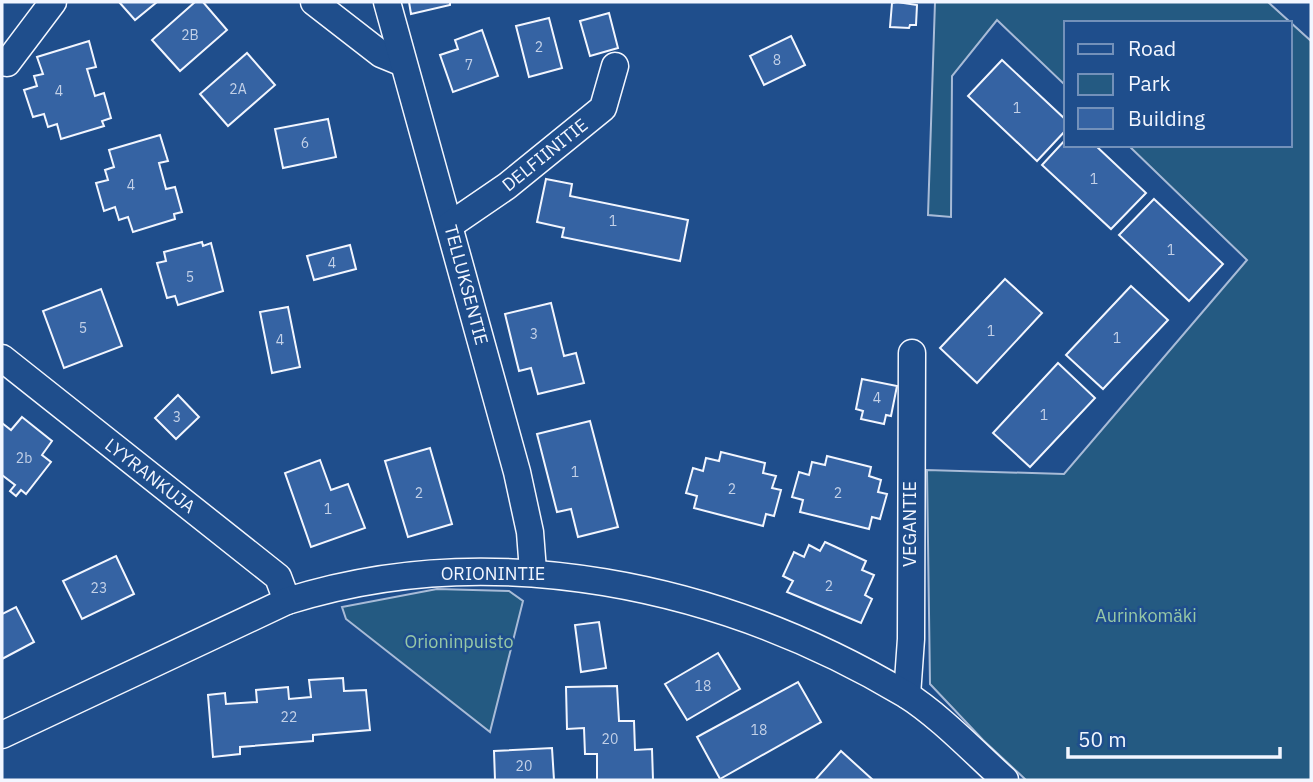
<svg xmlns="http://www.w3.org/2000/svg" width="1313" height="782" viewBox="0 0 1313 782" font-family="'IBM Plex Sans',sans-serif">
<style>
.green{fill:#245a82;stroke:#a8bbd7;stroke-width:2}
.building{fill:#3563a3;stroke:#f2f6ff;stroke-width:2}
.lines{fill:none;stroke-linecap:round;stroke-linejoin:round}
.street-casing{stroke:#f2f6ff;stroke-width:29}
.street{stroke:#1f4e8c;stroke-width:26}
.labels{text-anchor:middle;stroke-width:5;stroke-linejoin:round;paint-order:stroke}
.number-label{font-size:14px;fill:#c3d1e8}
.street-label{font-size:18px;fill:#f2f6ff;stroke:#1f4e8c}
.park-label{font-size:18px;fill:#97c8a6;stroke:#1f4e8c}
</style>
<rect width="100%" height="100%" fill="#1f4e8c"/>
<g class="green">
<polygon points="935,2 1268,2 1311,41 1311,780 1026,780 983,740 930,684 927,470 1064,474 1247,260 1128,145 1290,145 1290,23 1066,23 1066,86 997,20 952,76 951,217 928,215"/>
<polygon points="437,589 509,591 523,601 490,732 346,619 342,607"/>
</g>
<g class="building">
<polygon points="119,2 157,2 135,20"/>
<polygon points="195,2 203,2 227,30 180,71 152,40"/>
<polygon points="409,2 450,2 450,5 411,14"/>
<polygon points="897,2 917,5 916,25 910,25 909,28 890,27 892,3"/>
<polygon points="609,13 618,48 590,56 580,21"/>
<polygon points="549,18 562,68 529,77 516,26"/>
<polygon points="482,30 498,76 453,92 440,55 458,49 455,40"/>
<polygon points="791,36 805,65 764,85 750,56"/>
<polygon points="89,41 96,67 87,69 95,96 104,93 111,118 102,121 104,126 61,139 57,124 48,127 44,114 33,117 24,90 37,86 34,76 43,74 37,57"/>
<polygon points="247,53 275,85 228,126 200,94"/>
<polygon points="1002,60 1066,120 1066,130 1037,161 968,96"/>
<polygon points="328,119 336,157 283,168 275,129"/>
<polygon points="160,135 168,161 159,163 166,189 175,187 182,212 174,214 175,219 133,232 128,217 119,220 115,207 104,211 96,183 108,180 105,170 114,167 109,150"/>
<polygon points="1066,139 1066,145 1095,145 1146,193 1111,229 1042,165"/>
<polygon points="546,179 572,184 570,196 688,220 680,261 562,237 564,228 537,222"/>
<polygon points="1154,199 1223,264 1189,301 1119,235"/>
<polygon points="202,242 203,246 211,243 223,291 178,305 175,296 167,298 157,263 166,261 164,252"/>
<polygon points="350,245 356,269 314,280 307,256"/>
<polygon points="1005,279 1042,313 977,383 940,348"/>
<polygon points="1131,286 1168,320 1103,389 1066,355"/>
<polygon points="101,289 122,346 64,368 43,311"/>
<polygon points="551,303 564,356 576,353 584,383 538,394 531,368 519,371 505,314"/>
<polygon points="288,307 300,367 272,373 260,312"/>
<polygon points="1058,363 1095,398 1030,467 993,433"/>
<polygon points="862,379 897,386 891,416 886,415 884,424 861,419 863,411 856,409"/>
<polygon points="178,395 199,417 176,439 155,418"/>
<polygon points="22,417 52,441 42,455 51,462 26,494 21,490 16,496 10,491 15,485 2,475 2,423 11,430"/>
<polygon points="590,421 618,527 578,537 571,509 557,512 537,434"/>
<polygon points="430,448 452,524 408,537 385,461"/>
<polygon points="721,452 765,463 763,473 776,476 772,488 781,490 774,516 766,514 763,526 694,508 697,496 686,493 693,468 703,471 706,458 719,461"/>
<polygon points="827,456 871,467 869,476 881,480 878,492 887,494 880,519 872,517 869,529 800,512 803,500 792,497 799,472 809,475 812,462 825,465"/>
<polygon points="320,460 331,490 348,484 365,528 311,547 285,473"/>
<polygon points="825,542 866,561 862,570 874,575 865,595 872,599 861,623 787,592 793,581 783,576 794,552 804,557 809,545 820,551"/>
<polygon points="116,556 134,594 82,619 63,581"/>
<polygon points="16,607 34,642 2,659 2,614"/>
<polygon points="599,622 606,668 581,672 575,625"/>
<polygon points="718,653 740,689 687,720 665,684"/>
<polygon points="343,678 344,691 366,690 370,730 313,735 313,741 240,747 240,754 213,757 208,695 225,693 226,704 257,702 256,690 288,687 289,699 311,697 309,680"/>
<polygon points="798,682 821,722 720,779 697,737"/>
<polygon points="617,686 619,721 634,721 635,750 652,749 653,780 597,780 597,754 585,754 584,728 567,729 566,687"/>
<polygon points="552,748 554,780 495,780 494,751"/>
<polygon points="841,751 873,780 815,780"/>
</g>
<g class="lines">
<defs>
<g id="street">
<polyline points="314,2 381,54 403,63"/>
<polyline points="387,2 517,472 530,532 533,571"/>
<polyline points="7,63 53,2"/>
<polyline points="450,225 507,186 603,108 615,66"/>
<polyline points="2,358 278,577 287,601"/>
<polyline points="907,695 911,639 912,353"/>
<path d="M 2,735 L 287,601 C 493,536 722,585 905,694 C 939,715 975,753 1005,780"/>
</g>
</defs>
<use href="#street" class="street-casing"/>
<use href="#street" class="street"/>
</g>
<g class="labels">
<g class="number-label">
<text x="190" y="40">2B</text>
<text x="539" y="52">2</text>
<text x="777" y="65">8</text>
<text x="469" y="70">7</text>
<text x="238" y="94">2A</text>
<text x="59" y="96">4</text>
<text x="1017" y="113">1</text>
<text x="305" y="148">6</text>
<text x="1094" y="184">1</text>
<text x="131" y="190">4</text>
<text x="613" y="226">1</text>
<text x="1171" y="255">1</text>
<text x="332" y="268">4</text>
<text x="190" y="282">5</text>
<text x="83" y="333">5</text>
<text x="991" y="336">1</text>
<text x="534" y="339">3</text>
<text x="1117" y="343">1</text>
<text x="280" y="345">4</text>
<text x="877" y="403">4</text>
<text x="1044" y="420">1</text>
<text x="177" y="422">3</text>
<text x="24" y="463">2b</text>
<text x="575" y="477">1</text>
<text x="732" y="494">2</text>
<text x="419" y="498">2</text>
<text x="838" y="498">2</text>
<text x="328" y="514">1</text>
<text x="829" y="591">2</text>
<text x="99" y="593">23</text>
<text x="703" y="691">18</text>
<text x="289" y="722">22</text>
<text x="759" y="735">18</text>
<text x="610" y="744">20</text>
<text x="524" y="771">20</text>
</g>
<g class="street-label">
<text transform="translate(545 155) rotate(-39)" y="6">DELFIINITIE</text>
<text transform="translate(466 285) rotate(75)" y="6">TELLUKSENTIE</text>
<text transform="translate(150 476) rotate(38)" y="6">LYYRANKUJA</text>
<text transform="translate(910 524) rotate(-90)" y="6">VEGANTIE</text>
<text x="493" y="580">ORIONINTIE</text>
</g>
<g class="park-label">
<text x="1146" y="622">Aurinkomäki</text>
<text x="459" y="648">Orioninpuisto</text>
</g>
</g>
<rect width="1313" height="782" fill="none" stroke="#f2f6ff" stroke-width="7"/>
<rect x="1064" y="21" width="228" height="126" fill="#1f4e8c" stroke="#7391ba" stroke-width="2"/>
<rect x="1078" y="44" width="35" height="10" fill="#1f4e8c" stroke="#7391ba" stroke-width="2"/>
<text x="1128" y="56" font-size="21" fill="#f2f6ff">Road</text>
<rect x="1078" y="74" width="35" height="21" fill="#245a82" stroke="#7391ba" stroke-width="2"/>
<text x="1128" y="91" font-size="21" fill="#f2f6ff">Park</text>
<rect x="1078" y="108" width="35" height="21" fill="#3563a3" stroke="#7391ba" stroke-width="2"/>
<text x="1128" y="126" font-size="21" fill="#f2f6ff">Building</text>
<path d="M1068 747v10h212v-10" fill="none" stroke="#f2f6ff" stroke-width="3.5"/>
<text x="1078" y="747" font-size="21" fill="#f2f6ff" stroke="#1f4e8c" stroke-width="5" paint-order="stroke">50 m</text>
</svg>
